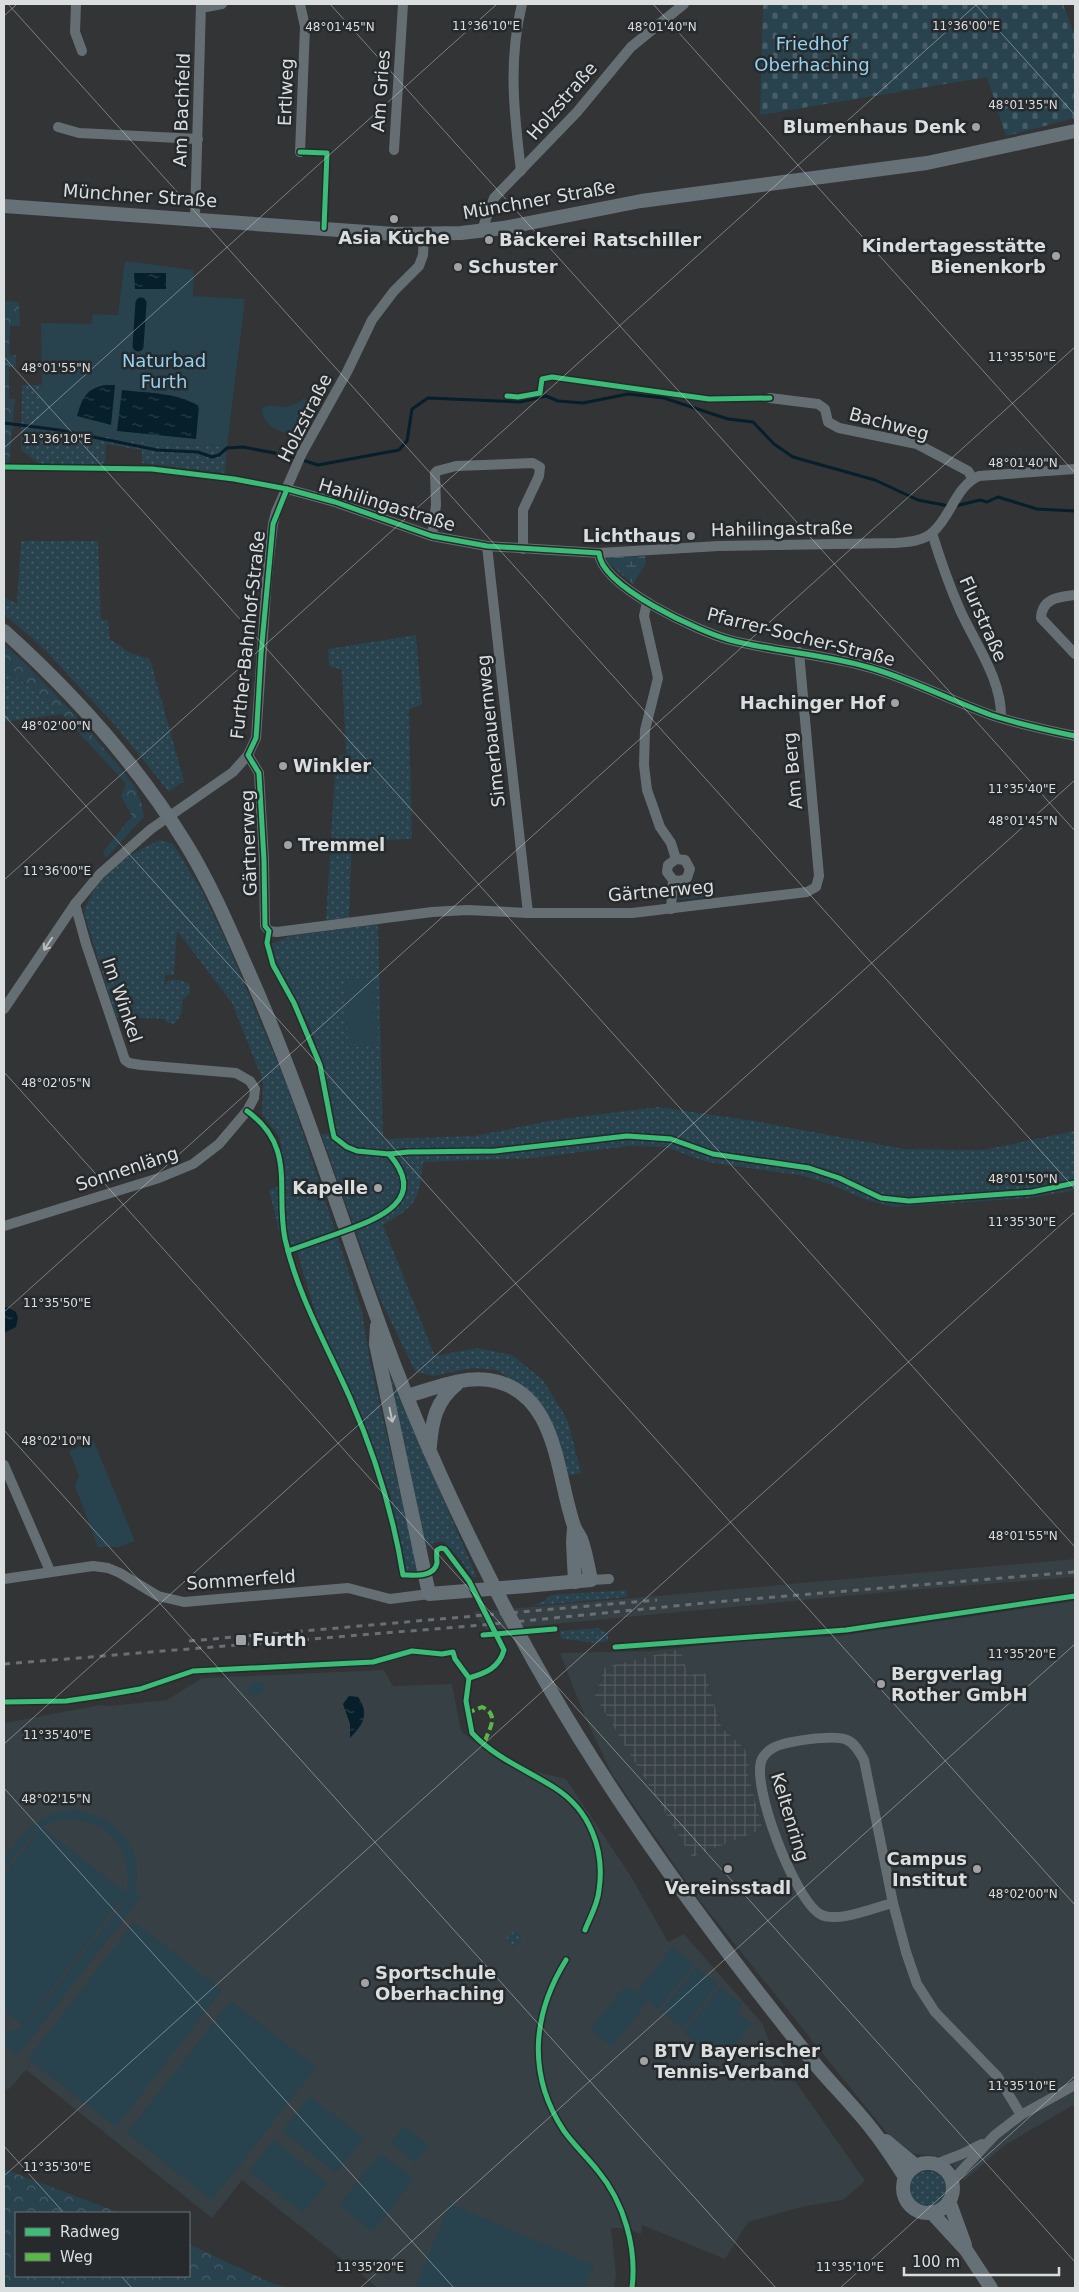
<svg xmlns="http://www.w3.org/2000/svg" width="1079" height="2292" viewBox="0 0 1079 2292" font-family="'DejaVu Sans',sans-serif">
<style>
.built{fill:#374044;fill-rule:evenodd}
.industrial{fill:url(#industrial-grid)}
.grass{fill:url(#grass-dots)}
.forest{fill:url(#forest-crowns)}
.wetland{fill:url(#wetland-marsh)}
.cemetery{fill:url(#cemetery-stones)}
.park{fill:#28424e;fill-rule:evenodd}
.water{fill:url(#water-ripples)}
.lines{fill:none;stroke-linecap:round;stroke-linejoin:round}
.stream{stroke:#061f2b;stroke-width:3}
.canal{stroke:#061f2b;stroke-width:11}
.minor{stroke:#656f73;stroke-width:10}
.secondary{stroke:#657077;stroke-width:14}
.rail{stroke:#696f72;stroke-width:3;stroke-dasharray:6 6;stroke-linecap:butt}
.secondary-bridge{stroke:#657077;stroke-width:14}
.quiet{stroke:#58b947;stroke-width:4;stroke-dasharray:8 4;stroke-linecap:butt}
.cycleway-casing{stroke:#272a2c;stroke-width:8}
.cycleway{stroke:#3abd76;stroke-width:5}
.oneway{stroke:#b8bdbf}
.oneway2{stroke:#b8bdc0}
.ticks{fill:none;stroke:#dbdedf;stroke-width:1;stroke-opacity:0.45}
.poi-dot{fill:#a0a2a4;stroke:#272a2c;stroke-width:2}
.labels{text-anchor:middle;stroke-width:5;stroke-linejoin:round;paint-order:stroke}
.park-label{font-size:18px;fill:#91d2f3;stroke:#272a2c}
.street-label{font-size:18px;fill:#dbdedf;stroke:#272a2c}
.poi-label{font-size:18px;font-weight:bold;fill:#dbdedf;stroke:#272a2c;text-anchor:start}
.ticks-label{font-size:12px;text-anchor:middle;fill:#dbdedf;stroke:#272a2c;stroke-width:5;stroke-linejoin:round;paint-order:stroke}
</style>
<defs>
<pattern id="industrial-grid" width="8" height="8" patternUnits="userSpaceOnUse" patternTransform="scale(1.25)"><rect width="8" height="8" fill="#374044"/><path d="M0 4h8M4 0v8" fill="none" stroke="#535b5f"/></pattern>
<pattern id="grass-dots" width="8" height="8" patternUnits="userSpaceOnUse" patternTransform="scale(1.25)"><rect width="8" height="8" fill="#28424e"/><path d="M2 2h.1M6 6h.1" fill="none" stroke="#475d67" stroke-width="1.8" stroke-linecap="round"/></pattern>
<pattern id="forest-crowns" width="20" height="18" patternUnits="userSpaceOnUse" patternTransform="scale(1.25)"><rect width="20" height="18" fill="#28424e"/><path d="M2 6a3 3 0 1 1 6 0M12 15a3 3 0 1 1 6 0" fill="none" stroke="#475d67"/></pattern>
<pattern id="wetland-marsh" width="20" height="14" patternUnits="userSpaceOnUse" patternTransform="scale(1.25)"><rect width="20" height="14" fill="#28424e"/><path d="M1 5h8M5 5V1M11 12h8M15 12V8" fill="none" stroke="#475d67"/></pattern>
<pattern id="cemetery-stones" width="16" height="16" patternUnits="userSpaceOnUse" patternTransform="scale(1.25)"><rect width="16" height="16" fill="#28424e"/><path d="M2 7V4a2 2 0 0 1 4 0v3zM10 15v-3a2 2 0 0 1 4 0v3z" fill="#475d67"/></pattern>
<pattern id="water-ripples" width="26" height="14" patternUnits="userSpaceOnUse" patternTransform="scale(1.25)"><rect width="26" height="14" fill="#061f2b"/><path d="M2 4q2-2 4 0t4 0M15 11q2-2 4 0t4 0" fill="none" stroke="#2a3f49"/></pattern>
</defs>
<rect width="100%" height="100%" fill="#323436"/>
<g class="built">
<polygon points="1075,1559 1075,1577 910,1590 543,1625 487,1630 473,1612"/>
<path d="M 1075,1601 L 1075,2104 L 1005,2145 L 964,2181 L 947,2157 L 914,2154 L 886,2132 L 696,1896 L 612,1774 L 585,1717 L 560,1653 L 651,1651 L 741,1641 L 839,1636 ZM 680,1649 L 688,1676 L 705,1673 L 720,1723 L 723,1729 L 745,1749 L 749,1762 L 748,1775 L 763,1828 L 693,1857 L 595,1696 L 605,1667 Z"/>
<polygon points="384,1670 393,1686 452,1684 461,1731 504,1764 566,1779 632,1878 668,1942 684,1934 762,2023 772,2048 865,2181 843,2200 801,2207 748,2222 725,2259 642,2225 641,2234 624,2228 611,2228 616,2274 614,2288 378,2288 242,2180 212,2218 26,2070 8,2090 4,2087 4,1723 101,1705 110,1706 167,1700 202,1678"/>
</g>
<polygon class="industrial" points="680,1649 688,1675 705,1673 720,1723 723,1729 745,1749 749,1762 748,1775 763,1829 692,1857 595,1696 605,1667"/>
<g class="grass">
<polygon points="22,385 42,385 42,413 36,425 162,445 227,446 225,473 142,463 142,450 106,444 105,462 103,464 41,465 21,450"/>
<polygon points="21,541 98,541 101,620 108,620 110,639 130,653 150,659 184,781 169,792 113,723 43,648 4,614 4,597 17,604"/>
<polygon points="416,635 422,705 409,709 412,839 352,841 349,918 326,920 336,757 346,754 342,670 329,666 328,649"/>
<polygon points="4,667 62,714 4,722"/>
<path d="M 160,840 L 173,844 L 203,893 L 228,945 L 287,1085 L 362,1311 L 369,1357 L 418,1572 L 405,1573 L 390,1494 L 352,1395 L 316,1315 L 295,1245 L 282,1244 L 269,1190 L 285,1184 L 280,1138 L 262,1114 L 263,1081 L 232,1003 L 177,931 L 174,975 L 165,975 L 165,986 L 167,981 C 177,978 182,980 190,985 L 190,993 L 182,1001 C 183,1011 181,1016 174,1024 L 166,1022 L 164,1019 L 116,1017 L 84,913 C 93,878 128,853 160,840 Z"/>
<path d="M 378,924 L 383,1139 L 475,1136 L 554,1120 L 658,1107 L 754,1121 L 904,1149 L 983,1150 L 1075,1131 L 1075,1190 L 1031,1198 L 893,1207 L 864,1199 L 835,1186 L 805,1176 L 707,1162 L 666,1147 L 630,1146 L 532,1158 L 423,1162 C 419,1201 417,1205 383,1225 L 435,1356 L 477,1348 L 512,1355 L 543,1380 L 568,1421 L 581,1473 L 567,1476 L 518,1384 L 497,1370 L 473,1368 L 433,1376 L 415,1371 L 379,1297 L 321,1134 L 335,1133 C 329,1098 324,1062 310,1028 C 297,1000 279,974 271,944 L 291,936 Z"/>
<polygon points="385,1365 477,1577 473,1578 459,1558 443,1541 433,1543 425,1548"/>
<polygon points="627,1590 627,1597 531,1606 544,1601 551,1595"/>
<path d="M 598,1628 L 608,1634 L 608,1640 C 594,1646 576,1639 561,1639 L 560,1631 Z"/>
<circle cx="514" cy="1939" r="7"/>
<circle cx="928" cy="2189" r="18"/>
<polygon points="63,2276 73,2276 70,2288 59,2288"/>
</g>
<g class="forest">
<polygon points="4,301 19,302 20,326 10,326 9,355 16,355 16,367 9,367 9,399 15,399 9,465 4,465"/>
<polygon points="4,644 28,666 76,716 123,771 135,787 142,804 144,817 106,858 103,852 132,816 121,796 126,784 62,714 4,667"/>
<polygon points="4,2169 120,2213 16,2213 16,2276 63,2276 59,2288 4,2288"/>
<polygon points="189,2244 269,2282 287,2288 70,2288 73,2276 189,2276"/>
</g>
<polygon class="wetland" points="645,556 646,563 633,584 607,562 607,557"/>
<polygon class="cemetery" points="763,4 1063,4 1075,35 1075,118 1006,136 987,77 760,115"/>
<g class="park">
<polygon points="125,261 194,270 193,296 245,299 227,446 162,445 35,425 42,413 41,323 91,324 93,314 118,315"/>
<path d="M 304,398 L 314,406 L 297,437 C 282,432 261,427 262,408 C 277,400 282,416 304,398 Z"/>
<polygon points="698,881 713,896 679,900 679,886"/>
<polygon points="346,978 376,978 378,1046 348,1047"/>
<polygon points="93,1440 135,1541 119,1547 98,1547 75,1486 79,1476 69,1451"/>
<polygon points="254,1682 262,1682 265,1687 261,1693 254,1696 249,1693 248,1688"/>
<path d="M 63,1811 C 109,1808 146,1844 135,1891 L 141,1897 L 18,2055 L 4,2044 L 4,2033 L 15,2030 L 23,2025 L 4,2010 L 4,1876 L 40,1829 L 30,1837 L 4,1871 L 4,1859 C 21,1837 35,1817 63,1811 ZM 67,1819 C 108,1818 136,1853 126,1893 L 42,1827 L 49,1823 ZM 125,1895 L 117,1911 L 33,2016 L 24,2024 Z"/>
<polygon points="134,1922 222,1990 116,2127 28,2059"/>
<polygon points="672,1947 694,1965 658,2009 637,1992"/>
<polygon points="696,1967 718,1984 683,2029 661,2011"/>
<polygon points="626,1985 647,2002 612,2047 590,2029"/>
<polygon points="720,1987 742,2004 736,2012 752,2024 728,2054 713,2042 706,2050 684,2032"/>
<polygon points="231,2001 316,2067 212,2200 127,2133"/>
<polygon points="309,2096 364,2138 336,2173 282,2131"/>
<polygon points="404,2126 429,2146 416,2163 391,2143"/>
<polygon points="274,2140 327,2183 303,2213 249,2171"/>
<polygon points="380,2153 414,2179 372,2232 339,2205"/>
<polygon points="450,2204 594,2265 584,2288 415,2288"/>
</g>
<g class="water">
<polygon points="134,273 166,273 166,289 135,289"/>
<path d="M 105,385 L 115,385 L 111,425 L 77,416 C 82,398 86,389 105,385 Z"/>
<path d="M 122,390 C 147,393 176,392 199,406 L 196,439 L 117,431 Z"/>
<polygon points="7,1307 16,1312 18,1318 16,1327 4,1333 4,1308"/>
<path d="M 349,1696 L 358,1697 C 370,1714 363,1725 350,1738 L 350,1724 L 343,1704 Z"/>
</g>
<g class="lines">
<g class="stream">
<polyline points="4,423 59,430 157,450 198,452 212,457 219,455 227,448 243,447 290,456 318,465 399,450 407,441 412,409 428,398 520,402 546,396 558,401 583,403 628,394 664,398 728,419 753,422 774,444 793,457 875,480 918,500 949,506"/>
<polyline points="955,506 980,500 987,502 998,497 1037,509 1075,511"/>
</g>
<polyline class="canal" points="138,346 141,303"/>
<g class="minor">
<polyline points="76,4 75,32 82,51"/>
<polyline points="300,4 305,27 300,152"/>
<polyline points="201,8 222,4"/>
<polyline points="58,127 79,133 198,139"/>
<polyline points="394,150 403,4"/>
<path d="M 521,171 C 514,113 508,61 522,4"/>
<polyline points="195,218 201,4"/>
<polyline points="481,232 494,198 577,112 631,47 684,4"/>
<polyline points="770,398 818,404 825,409 828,422 839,428 917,444 968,471 973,479"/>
<path d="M 287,489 L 335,502 L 432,536 L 487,546 L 599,553 L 719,546 L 896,543 C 908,542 924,541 933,532 C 952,515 955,487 979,476 L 1075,469"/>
<path d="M 932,533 C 940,559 949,585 960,610 C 975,643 1002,680 1001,717"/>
<polyline points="432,536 436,505 435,473 437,471 456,466 533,463 540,467 539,476 523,510 523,549"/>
<polyline points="487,546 528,913"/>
<path d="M 599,553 C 601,587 700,632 730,640 C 776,652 825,654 871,668 C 912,680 950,700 991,715 C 1018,724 1047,730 1075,736"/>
<path d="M 1075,595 C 1059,597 1042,598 1041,618 L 1075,654"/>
<polyline points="647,602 644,616 658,678 645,730 644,765 647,790 652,804 660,827 671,843 676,859"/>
<polyline points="248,755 259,773 264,860 265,926 269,931 277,932 432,912 467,910 528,913 632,913 807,892 816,887 819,876 799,652"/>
<polyline points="671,909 673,880 667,872 668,865 676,859 685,860 690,869 687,878 680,881 673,880"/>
<polyline points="4,1009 75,904 100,874 151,829 233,772 248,755 256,738 267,577 273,524 276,512 302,453 347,372 372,320 394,291 419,266 423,255 424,235"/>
<polyline points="4,1226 159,1178 193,1164 219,1144 247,1111 254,1098 255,1089 250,1081 236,1073 141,1065 129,1063 125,1060 86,944 75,904"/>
<polyline points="4,1465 50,1571"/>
<polyline points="4,1579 93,1566 108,1568 120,1573 158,1596 184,1602 348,1588 390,1599 429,1594"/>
<polyline points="591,1580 609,1579"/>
<path d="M 893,1903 C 876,1907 836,1924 820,1914 C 795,1900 750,1784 762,1759 C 764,1755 769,1750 773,1748 C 785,1741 835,1734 847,1740 C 855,1743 860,1753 864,1760 L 893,1903 L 906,1952 L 917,1984 L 935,2012 L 998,2077 L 1021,2115"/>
<polyline points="936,2164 962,2154 982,2144"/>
<polyline points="952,2181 995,2135 1021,2115 1075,2085"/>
</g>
<g class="secondary">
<polyline points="4,206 395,234 461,233 503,228 641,201 927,163 1075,131"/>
<path d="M 4,631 C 74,694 137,764 186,844 C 210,883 228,925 246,966 C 297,1080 334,1198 376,1315 C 410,1412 453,1507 500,1598 C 572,1739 662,1868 758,1992 C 777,2016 795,2040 815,2064 C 834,2087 856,2108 874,2132 C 885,2146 895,2162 905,2177"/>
<polyline points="377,1326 376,1344 429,1594 454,1592"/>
<path d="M 407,1396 C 433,1389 461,1376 489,1380 C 558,1390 556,1475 574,1526 C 576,1531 579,1535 581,1539 C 586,1552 588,1567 591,1580 L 526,1586"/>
<path d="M 430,1446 C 432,1420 436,1401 457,1384"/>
<polyline points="574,1528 573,1542 575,1582"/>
<polyline points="886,2141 916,2166"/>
<circle cx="928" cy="2188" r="25"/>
<polyline points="949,2201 965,2245"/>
<polyline points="931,2212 966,2250 991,2288"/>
</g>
<g class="rail">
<polyline points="189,1641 657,1600"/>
<polyline points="4,1664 483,1625 715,1602 1075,1572"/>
</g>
<polyline class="secondary-bridge" points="454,1592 526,1586"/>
<path class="quiet" d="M 467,1713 L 482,1707 C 501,1715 488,1730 484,1744"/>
<defs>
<g id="cycleway">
<polyline points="300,152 327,153 324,228"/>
<polyline points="507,396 518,397 540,393 542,379 552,377 709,399 770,398"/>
<path d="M 4,467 L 152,469 L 234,479 L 287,489 L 335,502 L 432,536 L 487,546 L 599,553 C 601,587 700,632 730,640 C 776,652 825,654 871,668 C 912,680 950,700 991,715 C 1018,724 1047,730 1075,736"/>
<polyline points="287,489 273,524 261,654 257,724 256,738 248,755 259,773 264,860 265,926 269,931 267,943 273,965 294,1003 320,1065 332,1128 334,1137 347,1147 357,1151 389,1154 408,1152 495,1151 627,1136 671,1139 713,1154 809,1168 839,1178 881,1198 909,1201 1032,1192 1075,1183"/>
<path d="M 247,1111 C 297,1147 275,1189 285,1239 C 297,1294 327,1346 350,1398 C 375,1455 393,1513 403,1575 C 413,1575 434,1578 437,1563 C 437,1559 436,1555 437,1550 L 441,1548 L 445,1549 L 469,1581 L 504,1650 C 499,1668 486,1673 469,1678"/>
<path d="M 288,1251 C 305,1245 322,1239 339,1233 C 377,1219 430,1201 389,1154"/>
<polyline points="483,1635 555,1629"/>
<polyline points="615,1647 846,1630 1075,1596"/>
<path d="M 4,1702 L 66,1701 L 100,1696 L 140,1689 L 193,1671 L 373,1662 L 412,1651 L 442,1654 L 453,1652 L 455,1659 L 469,1678 L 466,1701 L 472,1733 C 495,1758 527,1770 555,1788 C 590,1810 605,1850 599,1890 C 598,1904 590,1917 585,1930"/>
<path d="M 566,1960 C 532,2015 527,2075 564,2131 C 574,2145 587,2157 598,2171 C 624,2202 637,2248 632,2288"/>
</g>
</defs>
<use href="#cycleway" class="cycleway-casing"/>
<use href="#cycleway" class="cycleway"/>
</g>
<defs><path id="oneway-shaft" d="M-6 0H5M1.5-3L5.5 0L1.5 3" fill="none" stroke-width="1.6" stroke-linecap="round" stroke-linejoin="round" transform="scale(1.25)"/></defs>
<use class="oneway" href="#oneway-shaft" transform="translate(48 944) rotate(124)"/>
<use class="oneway2" href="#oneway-shaft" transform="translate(391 1415) rotate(78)"/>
<path class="ticks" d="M 8,4 L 1075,1189M 330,4 L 1075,831M 653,4 L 1075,473M 975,4 L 1075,115M 4,16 L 17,4M 4,357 L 1075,1547M 4,448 L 497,4M 4,715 L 1075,1905M 4,880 L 977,4M 4,1072 L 1075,2262M 4,1312 L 1075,347M 4,1430 L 776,2288M 4,1744 L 1075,780M 4,1788 L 454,2288M 4,2146 L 64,2213M 4,2176 L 1075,1212M 121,2276 L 132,2288M 360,2288 L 1075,1644M 840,2288 L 1075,2076"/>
<g class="poi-dot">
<circle cx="976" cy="127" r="5"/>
<circle cx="394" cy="219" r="5"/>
<circle cx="489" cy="240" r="5"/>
<circle cx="1056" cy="256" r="5"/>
<circle cx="458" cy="267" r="5"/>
<circle cx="691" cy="536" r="5"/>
<circle cx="895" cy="703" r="5"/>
<circle cx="283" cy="766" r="5"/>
<circle cx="288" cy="845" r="5"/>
<circle cx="378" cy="1188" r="5"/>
<rect x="235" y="1634" width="12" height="12" rx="2.5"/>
<circle cx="881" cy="1684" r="5"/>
<circle cx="728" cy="1869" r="5"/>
<circle cx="977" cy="1869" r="5"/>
<circle cx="365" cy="1983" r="5"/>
<circle cx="644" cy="2061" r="5"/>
</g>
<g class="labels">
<g class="park-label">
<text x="812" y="50">Friedhof<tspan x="812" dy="21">Oberhaching</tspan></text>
<text x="164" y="367">Naturbad<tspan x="164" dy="21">Furth</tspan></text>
</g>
<g class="street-label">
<text transform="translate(381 91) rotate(-86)" y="6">Am Gries</text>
<text transform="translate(286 92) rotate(-88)" y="6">Ertlweg</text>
<text transform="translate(562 101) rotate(-49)" y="6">Holzstraße</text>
<text transform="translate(182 110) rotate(-88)" y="6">Am Bachfeld</text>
<text transform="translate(140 196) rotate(4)" y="6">Münchner Straße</text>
<text transform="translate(539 200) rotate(-10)" y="6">Münchner Straße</text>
<text transform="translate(305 418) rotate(-63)" y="6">Holzstraße</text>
<text transform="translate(889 424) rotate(15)" y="6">Bachweg</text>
<text transform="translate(387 505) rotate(17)" y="6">Hahilingastraße</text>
<text transform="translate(782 529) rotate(-1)" y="6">Hahilingastraße</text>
<text transform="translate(983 619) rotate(66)" y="6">Flurstraße</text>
<text transform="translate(248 635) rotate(-84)" y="6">Further-Bahnhof-Straße</text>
<text transform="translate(801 637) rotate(14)" y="6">Pfarrer-Socher-Straße</text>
<text transform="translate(491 731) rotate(-96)" y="6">Simerbauernweg</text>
<text transform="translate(793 771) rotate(-95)" y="6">Am Berg</text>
<text transform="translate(249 843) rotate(-92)" y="6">Gärtnerweg</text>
<text transform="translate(661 891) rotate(-5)" y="6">Gärtnerweg</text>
<text transform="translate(122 1000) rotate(71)" y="6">Im Winkel</text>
<text transform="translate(127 1169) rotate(-18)" y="6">Sonnenläng</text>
<text transform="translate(241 1580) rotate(-4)" y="6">Sommerfeld</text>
<text transform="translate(790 1817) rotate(73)" y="6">Keltenring</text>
</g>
<g class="poi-label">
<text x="966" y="133" text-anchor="end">Blumenhaus Denk</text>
<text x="394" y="244" text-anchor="middle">Asia Küche</text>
<text x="499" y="246">Bäckerei Ratschiller</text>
<text x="1046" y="252" text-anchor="end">Kindertagesstätte<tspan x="1046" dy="21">Bienenkorb</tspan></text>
<text x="468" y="273">Schuster</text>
<text x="681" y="542" text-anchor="end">Lichthaus</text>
<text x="885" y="709" text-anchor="end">Hachinger Hof</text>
<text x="293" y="772">Winkler</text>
<text x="298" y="851">Tremmel</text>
<text x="368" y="1194" text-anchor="end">Kapelle</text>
<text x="252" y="1646">Furth</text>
<text x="891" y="1680">Bergverlag<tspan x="891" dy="21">Rother GmbH</tspan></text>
<text x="967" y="1865" text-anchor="end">Campus<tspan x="967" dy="21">Institut</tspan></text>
<text x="728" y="1894" text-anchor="middle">Vereinsstadl</text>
<text x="375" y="1979">Sportschule<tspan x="375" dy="21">Oberhaching</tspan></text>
<text x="654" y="2057">BTV Bayerischer<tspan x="654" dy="21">Tennis-Verband</tspan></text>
</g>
</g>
<g class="ticks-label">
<text x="966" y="30">11°36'00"E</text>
<text x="486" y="30">11°36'10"E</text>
<text x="340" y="31">48°01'45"N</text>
<text x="662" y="31">48°01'40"N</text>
<text x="1023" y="109">48°01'35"N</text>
<text x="1022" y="361">11°35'50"E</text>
<text x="56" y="372">48°01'55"N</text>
<text x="57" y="443">11°36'10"E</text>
<text x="1023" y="467">48°01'40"N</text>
<text x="56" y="730">48°02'00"N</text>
<text x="1022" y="793">11°35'40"E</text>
<text x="1023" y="825">48°01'45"N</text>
<text x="57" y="875">11°36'00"E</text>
<text x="56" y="1087">48°02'05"N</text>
<text x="1023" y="1183">48°01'50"N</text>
<text x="1022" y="1226">11°35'30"E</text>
<text x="57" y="1307">11°35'50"E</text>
<text x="56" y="1445">48°02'10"N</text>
<text x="1023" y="1540">48°01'55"N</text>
<text x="1022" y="1658">11°35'20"E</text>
<text x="57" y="1739">11°35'40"E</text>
<text x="56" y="1803">48°02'15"N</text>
<text x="1023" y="1898">48°02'00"N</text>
<text x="1022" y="2090">11°35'10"E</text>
<text x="57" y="2171">11°35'30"E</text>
<text x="370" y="2271">11°35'20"E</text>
<text x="850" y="2271">11°35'10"E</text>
</g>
<rect width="1079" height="2292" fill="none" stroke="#dbdedf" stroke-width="10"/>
<rect x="15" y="2212" width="175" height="65" fill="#272a2c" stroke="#6f7274"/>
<rect x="25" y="2228" width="25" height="8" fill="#3abd76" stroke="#6f7274"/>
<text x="60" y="2237" font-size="15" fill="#dbdedf">Radweg</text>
<rect x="25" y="2253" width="25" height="8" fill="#58b947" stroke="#6f7274"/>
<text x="60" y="2262" font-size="15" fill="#dbdedf">Weg</text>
<path d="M904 2267v8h155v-8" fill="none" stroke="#dbdedf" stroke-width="2.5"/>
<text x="912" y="2267" font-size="15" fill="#dbdedf" stroke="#272a2c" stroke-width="4" paint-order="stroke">100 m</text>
</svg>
